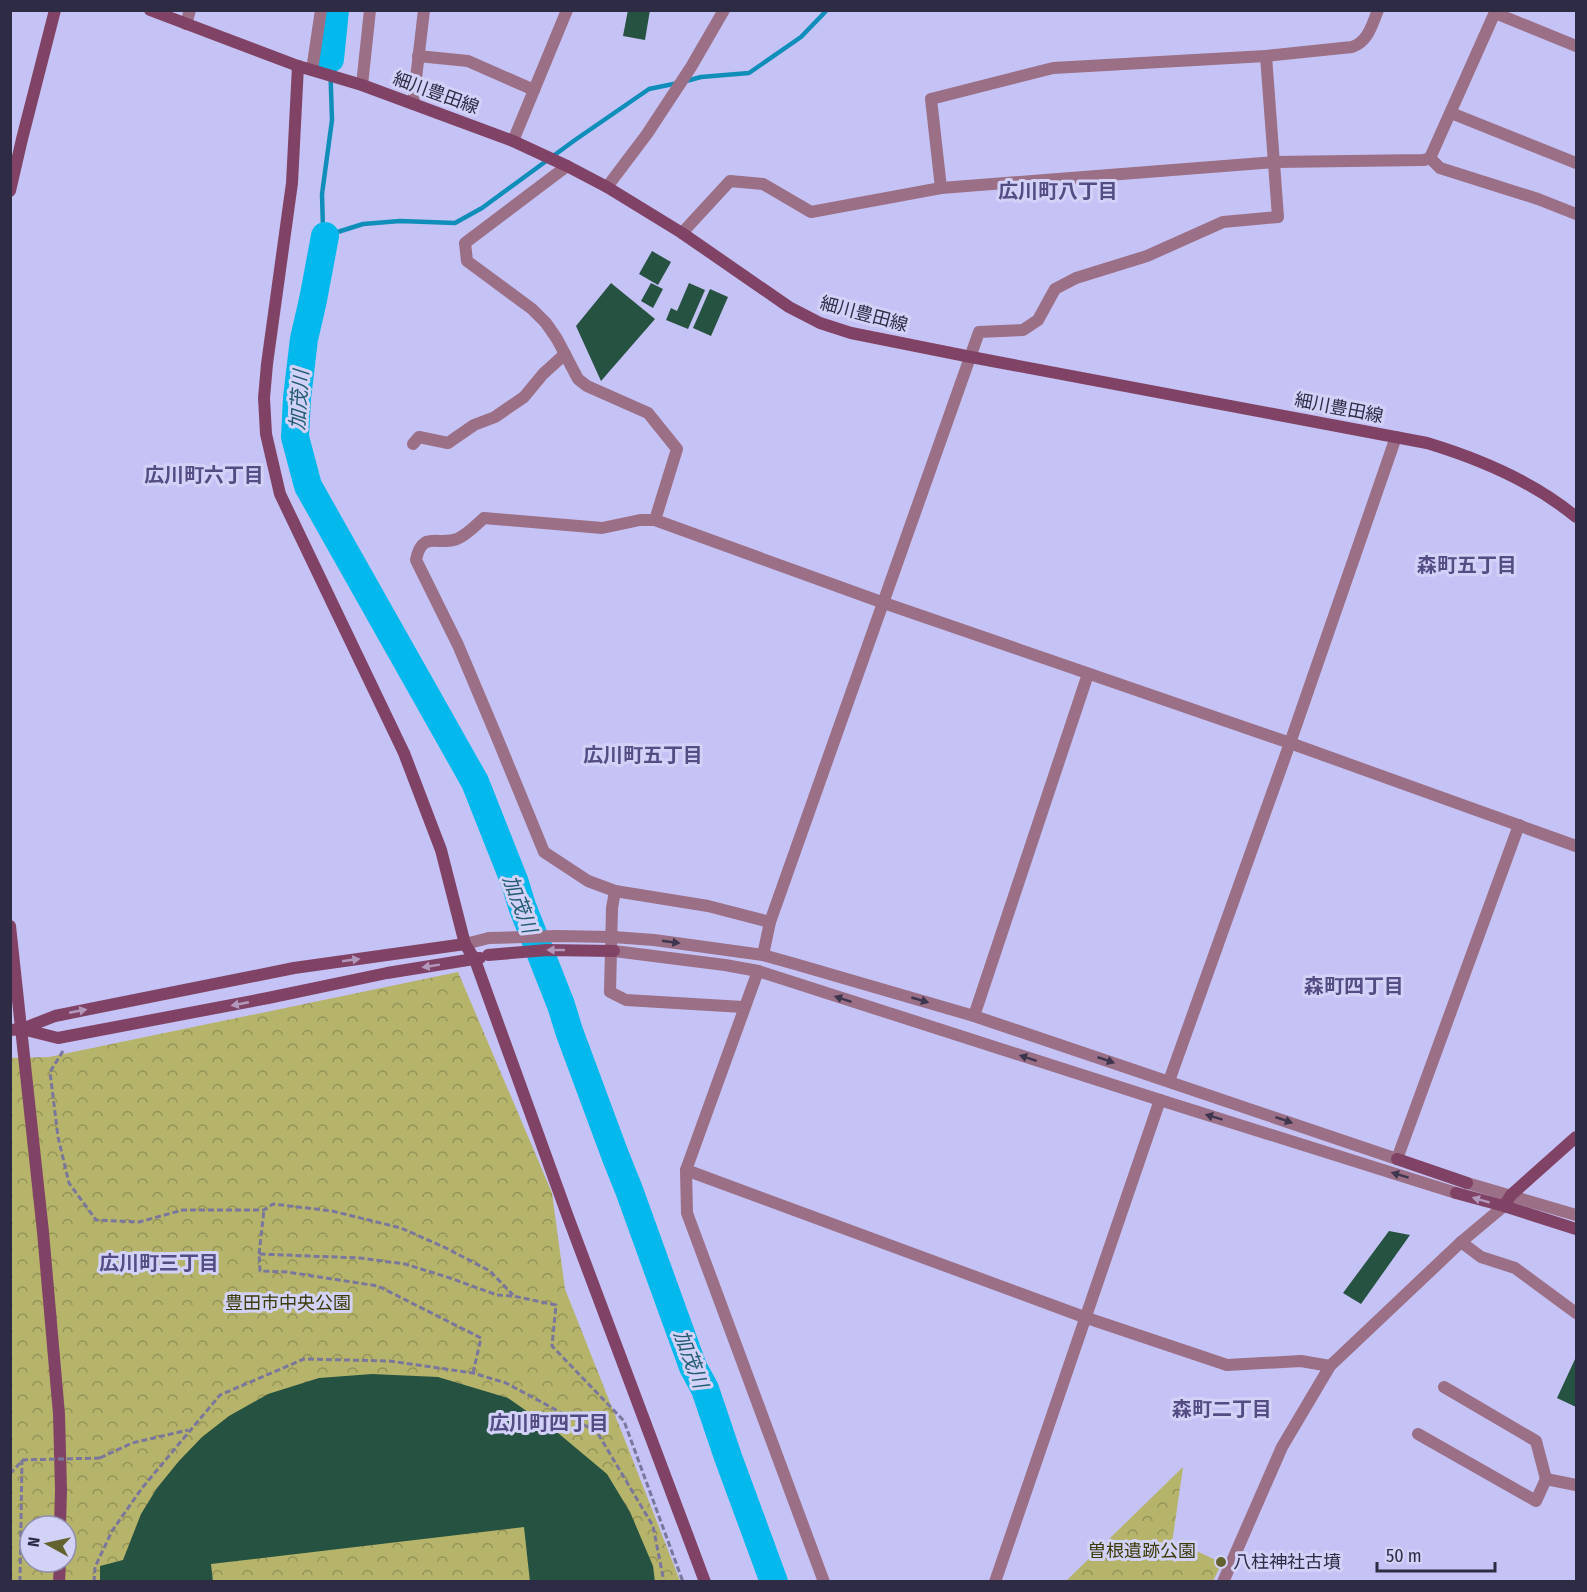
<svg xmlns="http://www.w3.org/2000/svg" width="1587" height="1592" viewBox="0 0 1587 1592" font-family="'Fira Sans Condensed','Noto Sans JP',sans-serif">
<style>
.park{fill:url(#park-crowns);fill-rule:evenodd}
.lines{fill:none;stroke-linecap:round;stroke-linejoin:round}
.stream{stroke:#108eba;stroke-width:4.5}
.river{stroke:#03b8ec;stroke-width:28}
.building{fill:#265242}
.path{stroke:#7a779d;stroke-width:3;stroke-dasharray:6 3;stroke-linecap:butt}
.street{stroke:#9b6f85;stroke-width:12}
.secondary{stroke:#814365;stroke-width:12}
.path-bridge{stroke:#7a779d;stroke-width:3;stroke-dasharray:6 3;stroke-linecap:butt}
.street-bridge{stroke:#9b6f85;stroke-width:12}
.secondary-bridge{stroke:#814365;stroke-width:12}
.oneway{fill:#3e364f}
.oneway2{fill:#b298bd}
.poi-dot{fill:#63622f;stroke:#d2d1f7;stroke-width:2}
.labels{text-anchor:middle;stroke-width:6;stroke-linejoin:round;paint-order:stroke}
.street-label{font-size:18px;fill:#2e2c45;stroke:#d2d1f7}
.park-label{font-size:18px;fill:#3d3b08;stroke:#d2d1f7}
.poi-label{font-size:18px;fill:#2e2c45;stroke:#d2d1f7;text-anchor:start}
.neighbourhood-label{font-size:20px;font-weight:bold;fill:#534d84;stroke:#d2d1f7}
.water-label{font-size:20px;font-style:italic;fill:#235c72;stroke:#d2d1f7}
</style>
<defs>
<pattern id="park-crowns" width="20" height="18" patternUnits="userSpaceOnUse" patternTransform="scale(1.5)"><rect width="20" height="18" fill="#b6b46a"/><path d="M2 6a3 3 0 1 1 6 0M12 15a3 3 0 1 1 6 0" fill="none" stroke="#949359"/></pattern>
</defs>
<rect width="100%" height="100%" fill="#c5c2f5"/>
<g class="park">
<path d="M 458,972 L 552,1193 L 565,1289 L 630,1453 L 680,1581 L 11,1581 L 10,1058 L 49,1057 ZM 30,1526 L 66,1526 L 66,1562 L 30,1562 Z"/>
<polygon points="1183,1467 1172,1543 1186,1546 1222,1563 1213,1581 1066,1581"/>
</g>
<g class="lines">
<g class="stream">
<polyline points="330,59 332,120 322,194 323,230 325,236 363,224 400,221 455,223 482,208 575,140 649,89 678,83"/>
<polyline points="686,81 701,77 749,73 801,37 827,10"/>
</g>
<g class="river">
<polyline points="330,59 335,10"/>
<polyline points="325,236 313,300 304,339 297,398 295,437 308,486 475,782 515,883 522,906 561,1005 569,1031 615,1155 629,1190 693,1367 705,1389 728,1457 774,1582"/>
</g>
</g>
<g class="building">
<polygon points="628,10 650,10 645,40 623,36"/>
<polygon points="652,251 671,262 658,285 639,274"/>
<polygon points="611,283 655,319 601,381 576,326"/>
<polygon points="651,283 663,289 653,308 641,301"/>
<polygon points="689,283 705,290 688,329 666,320 671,308 677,311"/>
<polygon points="710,289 728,297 711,336 693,328"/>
<polygon points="1389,1231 1410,1235 1361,1304 1343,1293"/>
<polygon points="1576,1357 1576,1407 1557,1398"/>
<polygon points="372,1374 438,1377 508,1398 558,1433 607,1474 630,1512 653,1566 655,1582 530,1582 524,1527 211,1564 213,1582 100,1582 100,1566 123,1560 141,1514 157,1488 179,1461 202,1437 229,1416 268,1394 319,1378"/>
</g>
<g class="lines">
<g class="path">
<polyline points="63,1051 50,1072 58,1137 69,1183 96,1220 139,1222 183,1210 264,1210 273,1204 332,1211 401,1228 446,1248 490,1271 513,1295"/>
<polyline points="259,1254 264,1210"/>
<polyline points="473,1373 481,1338 378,1286 287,1272 260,1271 259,1254 360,1258 405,1264 450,1278 497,1295 513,1296 556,1305 552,1346 624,1421 683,1582"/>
<polyline points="100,1458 132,1443 188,1430"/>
<polyline points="10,1474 21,1462"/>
<polyline points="20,1582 22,1460"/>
<polyline points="94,1582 95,1567 112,1531 142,1488 220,1395 304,1359 390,1361 473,1373 506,1383 597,1432 653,1526 664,1582"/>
</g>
<g class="street">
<polyline points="1495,13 1576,46"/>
<polyline points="186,24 190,10"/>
<polyline points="418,56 468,61 534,90"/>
<polyline points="312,70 321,10"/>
<polyline points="362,85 370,10"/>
<polyline points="413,104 424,10"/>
<polyline points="1451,113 1576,163"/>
<polyline points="513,141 567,10"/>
<polyline points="1430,158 1440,168 1538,199 1576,214"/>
<polyline points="567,166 465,243 467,261 532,309 546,323 557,339 578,379 587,386 648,413 677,449 655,520 884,603 1290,743 1576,846"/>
<polyline points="607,187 647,134 691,67 724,10"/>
<path d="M 941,188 L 931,99 L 1053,68 L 1266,56 L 1352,47 C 1368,42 1372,25 1378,10"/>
<polyline points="682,233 730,181 763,184 811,212 941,188 1275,162 1424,160 1430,158 1496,10"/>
<polyline points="413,444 419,437 448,443 474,425 495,417 524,397 543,374 565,354"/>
<path d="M 615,891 L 588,881 L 544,852 L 496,735 L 458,645 L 416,560 C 422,530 437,546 457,539 C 467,535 476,525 484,518 L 602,528 L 640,520 L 655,520"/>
<polyline points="613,937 654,940 763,955 795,964 974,1016 1397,1159 1519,825"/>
<polyline points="465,944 489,938"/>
<polyline points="614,951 725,965 758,971 1160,1100 1456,1193"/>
<polyline points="763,955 770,922 979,332 1023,330 1038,320 1055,289 1076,278 1147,256 1223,222 1278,217 1266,56"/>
<polyline points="758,971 686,1170 687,1213 824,1582"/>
<polyline points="743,1007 626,1000 610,992 612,908 615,891 708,906 770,922"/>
<polyline points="974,1016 1088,674"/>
<polyline points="1169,1081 1290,743 1396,437"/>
<polyline points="686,1170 1084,1317 1227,1365 1301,1361 1330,1366"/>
<polyline points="1467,1183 1576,1215"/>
<polyline points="1461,1242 1481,1257 1515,1268 1576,1313"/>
<polyline points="1444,1387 1536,1441 1546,1479 1576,1485"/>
<polyline points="1418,1434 1536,1501 1546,1479"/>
<polyline points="995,1582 1160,1100"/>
<polyline points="1223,1582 1282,1447 1330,1366 1461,1242 1504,1206"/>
</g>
<g class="secondary">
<path d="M 150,10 L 298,66 L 362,85 L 513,141 L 567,166 L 607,187 L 682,233 L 789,307 L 820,323 L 851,333 L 971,357 L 1427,443 C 1480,459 1534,482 1576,517"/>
<polyline points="298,66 292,183 267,364 264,398 266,434 280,494 404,753 441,850 465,944 475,960 568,1217 705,1582"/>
<polyline points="10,191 22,139 55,10"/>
<polyline points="10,926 43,1232 59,1414 61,1490 60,1526"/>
<polyline points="22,1029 58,1038 268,998 387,973 480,958"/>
<polyline points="10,1030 22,1029 55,1016 294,968 465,944"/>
<polyline points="1397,1159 1467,1183"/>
<polyline points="1456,1193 1504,1206 1576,1229"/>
<polyline points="1504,1206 1511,1195 1576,1137"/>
<polyline points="59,1582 60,1562"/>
</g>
<polyline class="path-bridge" points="22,1460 100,1458"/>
<polyline class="street-bridge" points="489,938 557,936 613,937"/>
<polyline class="secondary-bridge" points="488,955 547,950 614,951"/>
</g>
<defs><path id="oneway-solid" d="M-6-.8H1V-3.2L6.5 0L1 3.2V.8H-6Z" transform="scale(1.5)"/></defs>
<g class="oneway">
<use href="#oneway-solid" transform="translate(671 942) rotate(8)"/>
<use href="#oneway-solid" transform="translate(843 999) rotate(-162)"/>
<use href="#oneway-solid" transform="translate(920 1000) rotate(16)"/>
<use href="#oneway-solid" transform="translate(1028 1058) rotate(-162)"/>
<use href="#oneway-solid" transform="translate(1106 1060) rotate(19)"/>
<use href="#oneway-solid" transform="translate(1214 1117) rotate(-163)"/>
<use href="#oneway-solid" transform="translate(1284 1120) rotate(19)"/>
<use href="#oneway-solid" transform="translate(1400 1175) rotate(-163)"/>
</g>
<g class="oneway2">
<use href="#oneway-solid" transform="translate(556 950) rotate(-180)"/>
<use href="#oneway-solid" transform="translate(351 960) rotate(-8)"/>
<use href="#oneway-solid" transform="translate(431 966) rotate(171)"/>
<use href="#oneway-solid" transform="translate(240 1004) rotate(169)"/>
<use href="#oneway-solid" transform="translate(78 1011) rotate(-11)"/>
<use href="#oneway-solid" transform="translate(1481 1200) rotate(-164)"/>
</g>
<circle class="poi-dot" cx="1221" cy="1562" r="6"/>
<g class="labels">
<g class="street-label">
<text transform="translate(436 93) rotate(20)" y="6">細川豊田線</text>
<text transform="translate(864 314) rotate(15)" y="6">細川豊田線</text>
<text transform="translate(1339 408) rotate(11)" y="6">細川豊田線</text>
</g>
<g class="park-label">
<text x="288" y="1309">豊田市中央公園</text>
<text x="1142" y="1557">曽根遺跡公園</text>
</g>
<g class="poi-label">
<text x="1233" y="1568">八柱神社古墳</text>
</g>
<g class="neighbourhood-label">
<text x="1058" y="198">広川町八丁目</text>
<text x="204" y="482">広川町六丁目</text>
<text x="1467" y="572">森町五丁目</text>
<text x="643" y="762">広川町五丁目</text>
<text x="1354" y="993">森町四丁目</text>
<text x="159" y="1270">広川町三丁目</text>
<text x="1222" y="1416">森町二丁目</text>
<text x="549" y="1430">広川町四丁目</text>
</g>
<g class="water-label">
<text transform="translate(299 400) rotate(-86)" y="7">加茂川</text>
<text transform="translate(520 904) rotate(69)" y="7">加茂川</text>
<text transform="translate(691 1359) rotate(69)" y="7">加茂川</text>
</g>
</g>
<rect width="1587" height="1592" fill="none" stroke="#2e2c45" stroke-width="24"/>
<g transform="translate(48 1544) rotate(278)"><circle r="28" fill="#d2d1f7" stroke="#908fb0" stroke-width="1.5"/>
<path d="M0-4.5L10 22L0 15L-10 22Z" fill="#63622f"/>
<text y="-9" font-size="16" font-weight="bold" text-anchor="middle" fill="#2e2c45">N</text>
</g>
<path d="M1377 1562v9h118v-9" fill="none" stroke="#2e2c45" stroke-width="3"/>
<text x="1386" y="1562" font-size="18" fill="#2e2c45" stroke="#d2d1f7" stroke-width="4.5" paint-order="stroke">50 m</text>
</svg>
